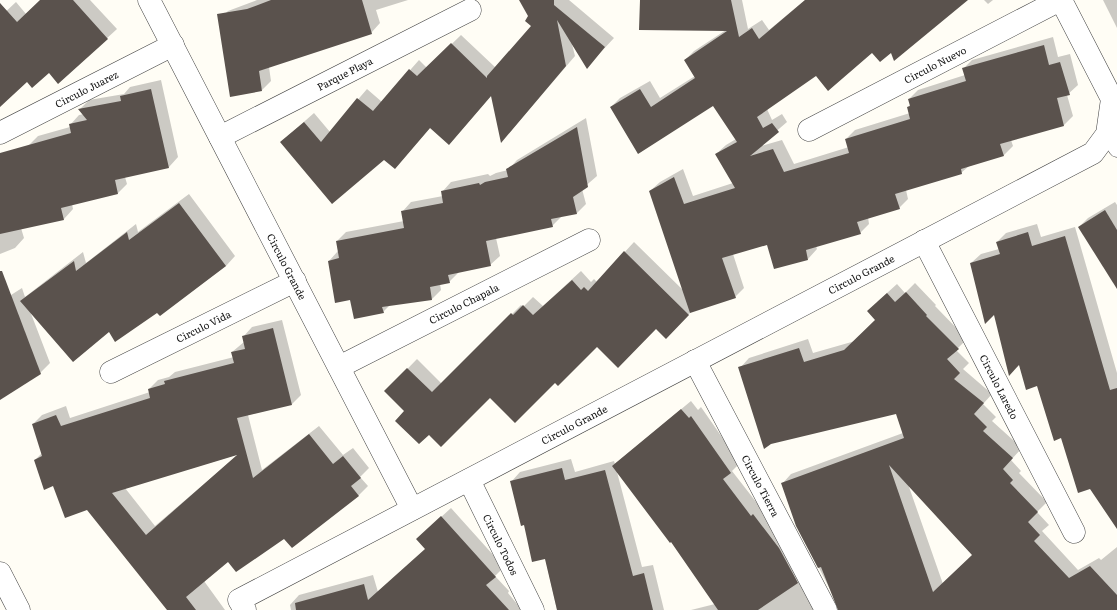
<svg xmlns="http://www.w3.org/2000/svg" width="1117" height="610" viewBox="0 0 1117 610" font-family="Literata,serif">
<style>
.shadow{fill:#0003;fill-rule:evenodd}
.building{fill:#5a524d;fill-rule:evenodd}
.lines{fill:none;stroke-linecap:round;stroke-linejoin:round}
.service-casing{stroke:#444;stroke-width:17}
.minor-casing{stroke:#444;stroke-width:23}
.tertiary-casing{stroke:#444;stroke-width:23}
.service{stroke:#fff;stroke-width:16}
.minor{stroke:#fff;stroke-width:22}
.tertiary{stroke:#fff;stroke-width:22}
.labels{text-anchor:middle;stroke-width:4;stroke-linejoin:round;paint-order:stroke}
.street-label{font-size:10px;fill:#111;stroke:#fff}
</style>
<rect width="100%" height="100%" fill="#fffdf5"/>
<g class="shadow">
<polygon points="41,0 90,0 117,29 58,83 49,72 27,80 0,106 0,17 16,2 26,14"/>
<polygon points="257,0 408,0 376,10 380,23 371,33 269,67 271,81 262,90 219,20 228,11"/>
<polygon points="520,0 569,0 614,38 587,67 572,44 575,56 510,132 492,95 458,134 430,128 395,168 384,159 281,142 314,113 330,132 367,89 382,102 419,60 427,68 461,35 496,68 532,26 530,16"/>
<polygon points="641,0 742,0 748,29 762,20 769,30 805,0 967,0 892,51 873,52 816,75 767,109 772,120 782,114 787,122 758,147 782,140 794,164 849,147 846,139 855,130 910,113 908,107 911,104 909,99 918,90 965,75 963,69 972,60 1053,37 1058,57 1070,54 1078,85 1067,95 1073,116 1064,125 1011,140 1013,146 1004,155 969,166 961,173 906,190 908,199 899,208 868,217 869,224 860,233 816,246 817,249 808,259 768,244 733,254 744,288 735,297 692,311 666,337 656,327 597,346 555,382 490,397 406,411 386,391 417,359 442,384 521,305 523,307 533,297 543,306 581,271 591,282 594,279 597,282 634,242 685,292 650,191 660,182 683,169 693,196 733,183 716,154 726,145 736,139 714,104 639,153 611,107 620,98 650,81 660,98 695,76 685,60 694,51 726,30"/>
<polygon points="984,0 993,0 988,4"/>
<polygon points="1103,0 1117,0 1117,28"/>
<polygon points="161,80 178,157 169,167 125,177 127,184 118,193 72,204 73,209 64,219 21,228 24,238 15,248 0,254 0,166 29,145 38,136 70,127 70,125 79,115 84,114 80,109 89,100 124,94 130,87"/>
<polygon points="586,118 597,176 582,189 586,204 577,213 562,216 552,226 496,238 500,256 490,265 459,272 449,282 440,284 441,290 432,299 391,304 383,312 351,299 329,261 338,251 337,241 346,232 404,221 402,212 411,202 443,196 442,192 451,182 488,174 490,176 496,173 508,170 517,160"/>
<polygon points="189,194 235,256 226,266 160,315 157,312 109,331 30,311 50,363 40,373 0,387 0,302 22,288 25,297 83,252 86,263 136,224 138,232"/>
<polygon points="1115,202 1117,205 1117,287 1079,227 1088,218"/>
<polygon points="1037,224 1041,237 1075,227 1117,373 1117,527 1062,437 1038,385 1020,363 971,263 981,254 999,249 997,242 1006,233"/>
<path d="M 915,283 L 936,305 L 935,306 L 967,339 L 956,350 L 969,363 L 963,369 L 992,394 L 983,404 L 996,417 L 992,421 L 1022,448 L 1011,460 L 1021,471 L 1019,473 L 1047,502 L 1037,512 L 1049,525 L 1042,531 L 1078,570 L 1099,558 L 1101,560 L 1117,547 L 1117,610 L 862,610 L 837,603 L 797,525 L 782,484 L 791,474 L 903,433 L 897,412 L 740,368 L 749,358 L 808,339 L 813,353 L 855,341 L 876,320 L 877,302 L 897,284 L 905,293 ZM 908,484 L 973,555 L 943,584 Z"/>
<path d="M 282,320 L 301,395 L 292,404 L 248,415 L 262,470 L 319,426 L 343,455 L 353,448 L 369,468 L 360,477 L 368,486 L 359,495 L 292,546 L 285,538 L 228,561 L 204,581 L 225,610 L 168,610 L 88,509 L 54,485 L 35,460 L 42,453 L 33,424 L 42,415 L 66,406 L 70,418 L 150,392 L 149,389 L 158,380 L 169,377 L 175,372 L 234,357 L 232,352 L 244,342 L 243,337 L 252,327 ZM 239,454 L 155,526 L 125,488 Z"/>
<polygon points="691,401 698,410 701,407 740,463 732,471 760,507 822,610 691,610 715,604 671,541 617,472 642,567 653,565 664,610 557,610 545,557 524,524 511,482 520,472 571,459 575,472 614,461 615,464"/>
<polygon points="451,508 504,567 495,576 509,591 508,593 522,610 401,610 426,549 427,530"/>
<polygon points="373,575 378,592 388,610 291,610 290,605 299,595"/>
</g>
<g class="building">
<polygon points="40,0 73,0 108,39 58,84 49,73 32,88 27,82 0,107 0,3 17,22"/>
<polygon points="271,0 362,0 372,34 259,71 262,91 230,97 217,14 247,9"/>
<polygon points="519,0 554,0 554,5 605,47 587,69 557,20 566,66 501,143 491,96 449,145 430,128 395,169 384,160 332,204 280,142 304,122 321,142 357,98 373,111 409,69 417,76 451,43 487,78 487,76 531,26 525,21 528,16"/>
<polygon points="640,0 731,0 739,37 752,28 759,39 805,0 968,0 894,61 891,53 880,62 872,53 828,91 816,76 757,117 763,128 772,123 779,132 750,156 773,149 784,172 849,153 845,139 910,119 907,107 910,106 908,99 966,81 962,68 1044,45 1049,65 1060,62 1070,95 1057,98 1064,126 1000,144 1004,156 961,169 962,174 895,194 900,209 857,222 861,234 806,250 808,260 774,269 767,245 722,258 736,298 690,313 649,191 674,177 684,204 735,188 715,154 737,142 713,106 638,154 610,107 640,89 651,107 695,78 684,60 727,31 639,30"/>
<polygon points="151,89 169,168 115,180 118,194 61,208 64,220 0,234 0,153 71,133 69,124 87,120 78,109 121,101 120,96"/>
<polygon points="577,127 588,187 573,197 577,214 551,219 553,227 486,241 491,266 448,275 450,283 430,287 432,300 382,307 384,313 354,319 350,300 335,303 328,261 339,258 336,241 404,228 401,211 443,203 441,191 479,183 480,185 485,182 508,177 506,169"/>
<polygon points="179,203 226,266 160,316 157,313 115,342 109,332 73,362 20,301 74,261 76,271 127,232 129,240"/>
<polygon points="1105,210 1117,230 1117,289 1078,227"/>
<polygon points="1028,232 1032,246 1065,236 1110,390 1117,388 1117,529 1090,489 1078,493 1061,438 1054,441 1037,386 1026,390 1019,365 1009,376 994,315 985,324 970,263 1000,254 996,242"/>
<polygon points="624,251 689,315 666,339 656,329 618,368 597,347 558,386 555,383 515,423 490,398 441,447 429,435 419,444 395,421 404,411 384,391 407,368 432,392 511,313 513,315 523,305 533,315 572,280 581,290 584,287 588,291"/>
<polygon points="0,271 2,271 41,374 0,400"/>
<path d="M 906,292 L 927,315 L 926,316 L 959,349 L 947,359 L 960,373 L 954,379 L 984,403 L 974,414 L 987,427 L 983,431 L 1013,458 L 1003,469 L 1013,480 L 1010,483 L 1038,512 L 1028,522 L 1040,535 L 1034,541 L 1069,578 L 1090,566 L 1117,595 L 1117,610 L 838,610 L 821,567 L 818,568 L 796,526 L 781,483 L 904,438 L 896,414 L 771,444 L 764,449 L 738,367 L 799,348 L 804,362 L 844,350 L 875,320 L 867,311 L 887,293 L 895,302 ZM 889,465 L 972,555 L 933,592 Z"/>
<path d="M 273,328 L 292,405 L 237,418 L 253,478 L 309,434 L 333,464 L 343,456 L 361,478 L 351,486 L 359,496 L 292,548 L 284,539 L 236,572 L 228,562 L 186,597 L 196,610 L 167,610 L 87,510 L 65,518 L 53,486 L 44,490 L 34,460 L 42,456 L 32,424 L 56,415 L 61,426 L 150,398 L 148,389 L 165,384 L 164,381 L 234,363 L 231,352 L 245,349 L 242,336 ZM 237,455 L 146,535 L 112,493 Z"/>
<polygon points="681,409 689,418 691,416 731,473 723,479 751,516 753,514 779,548 798,583 758,610 718,610 671,542 670,543 612,466"/>
<polygon points="562,468 565,480 605,470 633,576 644,573 653,610 557,610 545,559 532,562 524,525 521,526 510,481"/>
<polygon points="441,516 496,577 486,585 509,610 296,610 295,603 364,584 368,600 425,549 416,539"/>
</g>
<g class="lines">
<defs>
<polyline id="service" points="1107,134 1117,149"/>
<g id="minor">
<path id="s1" d="M 149,0 L 412,509"/>
<path id="s2" d="M 809,130 L 1060,0"/>
<path id="s3" d="M 0,133 L 173,45"/>
<path id="s4" d="M 220,137 L 470,10"/>
<path id="s5" d="M 924,241 L 1074,532"/>
<path id="s6" d="M 695,361 L 826,610"/>
<path id="s7" d="M 339,367 L 589,240"/>
<path id="s8" d="M 111,372 L 295,281"/>
<path id="s9" d="M 469,480 L 533,610"/>
<path id="s10" d="M 245,610 L 239,600 L 1093,153 L 1107,134 L 1112,99 L 1061,0"/>
</g>
<polyline id="tertiary" points="0,573 19,610"/>
</defs>
<use href="#service" class="service-casing"/>
<use href="#minor" class="minor-casing"/>
<use href="#tertiary" class="tertiary-casing"/>
<use href="#service" class="service"/>
<use href="#minor" class="minor"/>
<use href="#tertiary" class="tertiary"/>
</g>
<g class="labels">
<g class="street-label">
<text dy="4" stroke="none"><textPath href="#s2" startOffset="142">Circulo Nuevo</textPath></text>
<text dy="4" stroke="none"><textPath href="#s4" startOffset="140">Parque Playa</textPath></text>
<text dy="4" stroke="none"><textPath href="#s3" startOffset="97">Circulo Juarez</textPath></text>
<text dy="4" stroke="none"><textPath href="#s1" startOffset="300">Circulo Grande</textPath></text>
<text dy="4" stroke="none"><textPath href="#s10" startOffset="714">Circulo Grande</textPath></text>
<text dy="4" stroke="none"><textPath href="#s7" startOffset="140">Circulo Chapala</textPath></text>
<text dy="4" stroke="none"><textPath href="#s8" startOffset="103">Circulo Vida</textPath></text>
<text dy="4" stroke="none"><textPath href="#s5" startOffset="164">Circulo Laredo</textPath></text>
<text dy="4" stroke="none"><textPath href="#s10" startOffset="390">Circulo Grande</textPath></text>
<text dy="4" stroke="none"><textPath href="#s6" startOffset="141">Circulo Tierra</textPath></text>
<text dy="4" stroke="none"><textPath href="#s9" startOffset="72">Circulo Todos</textPath></text>
</g>
</g>
</svg>
